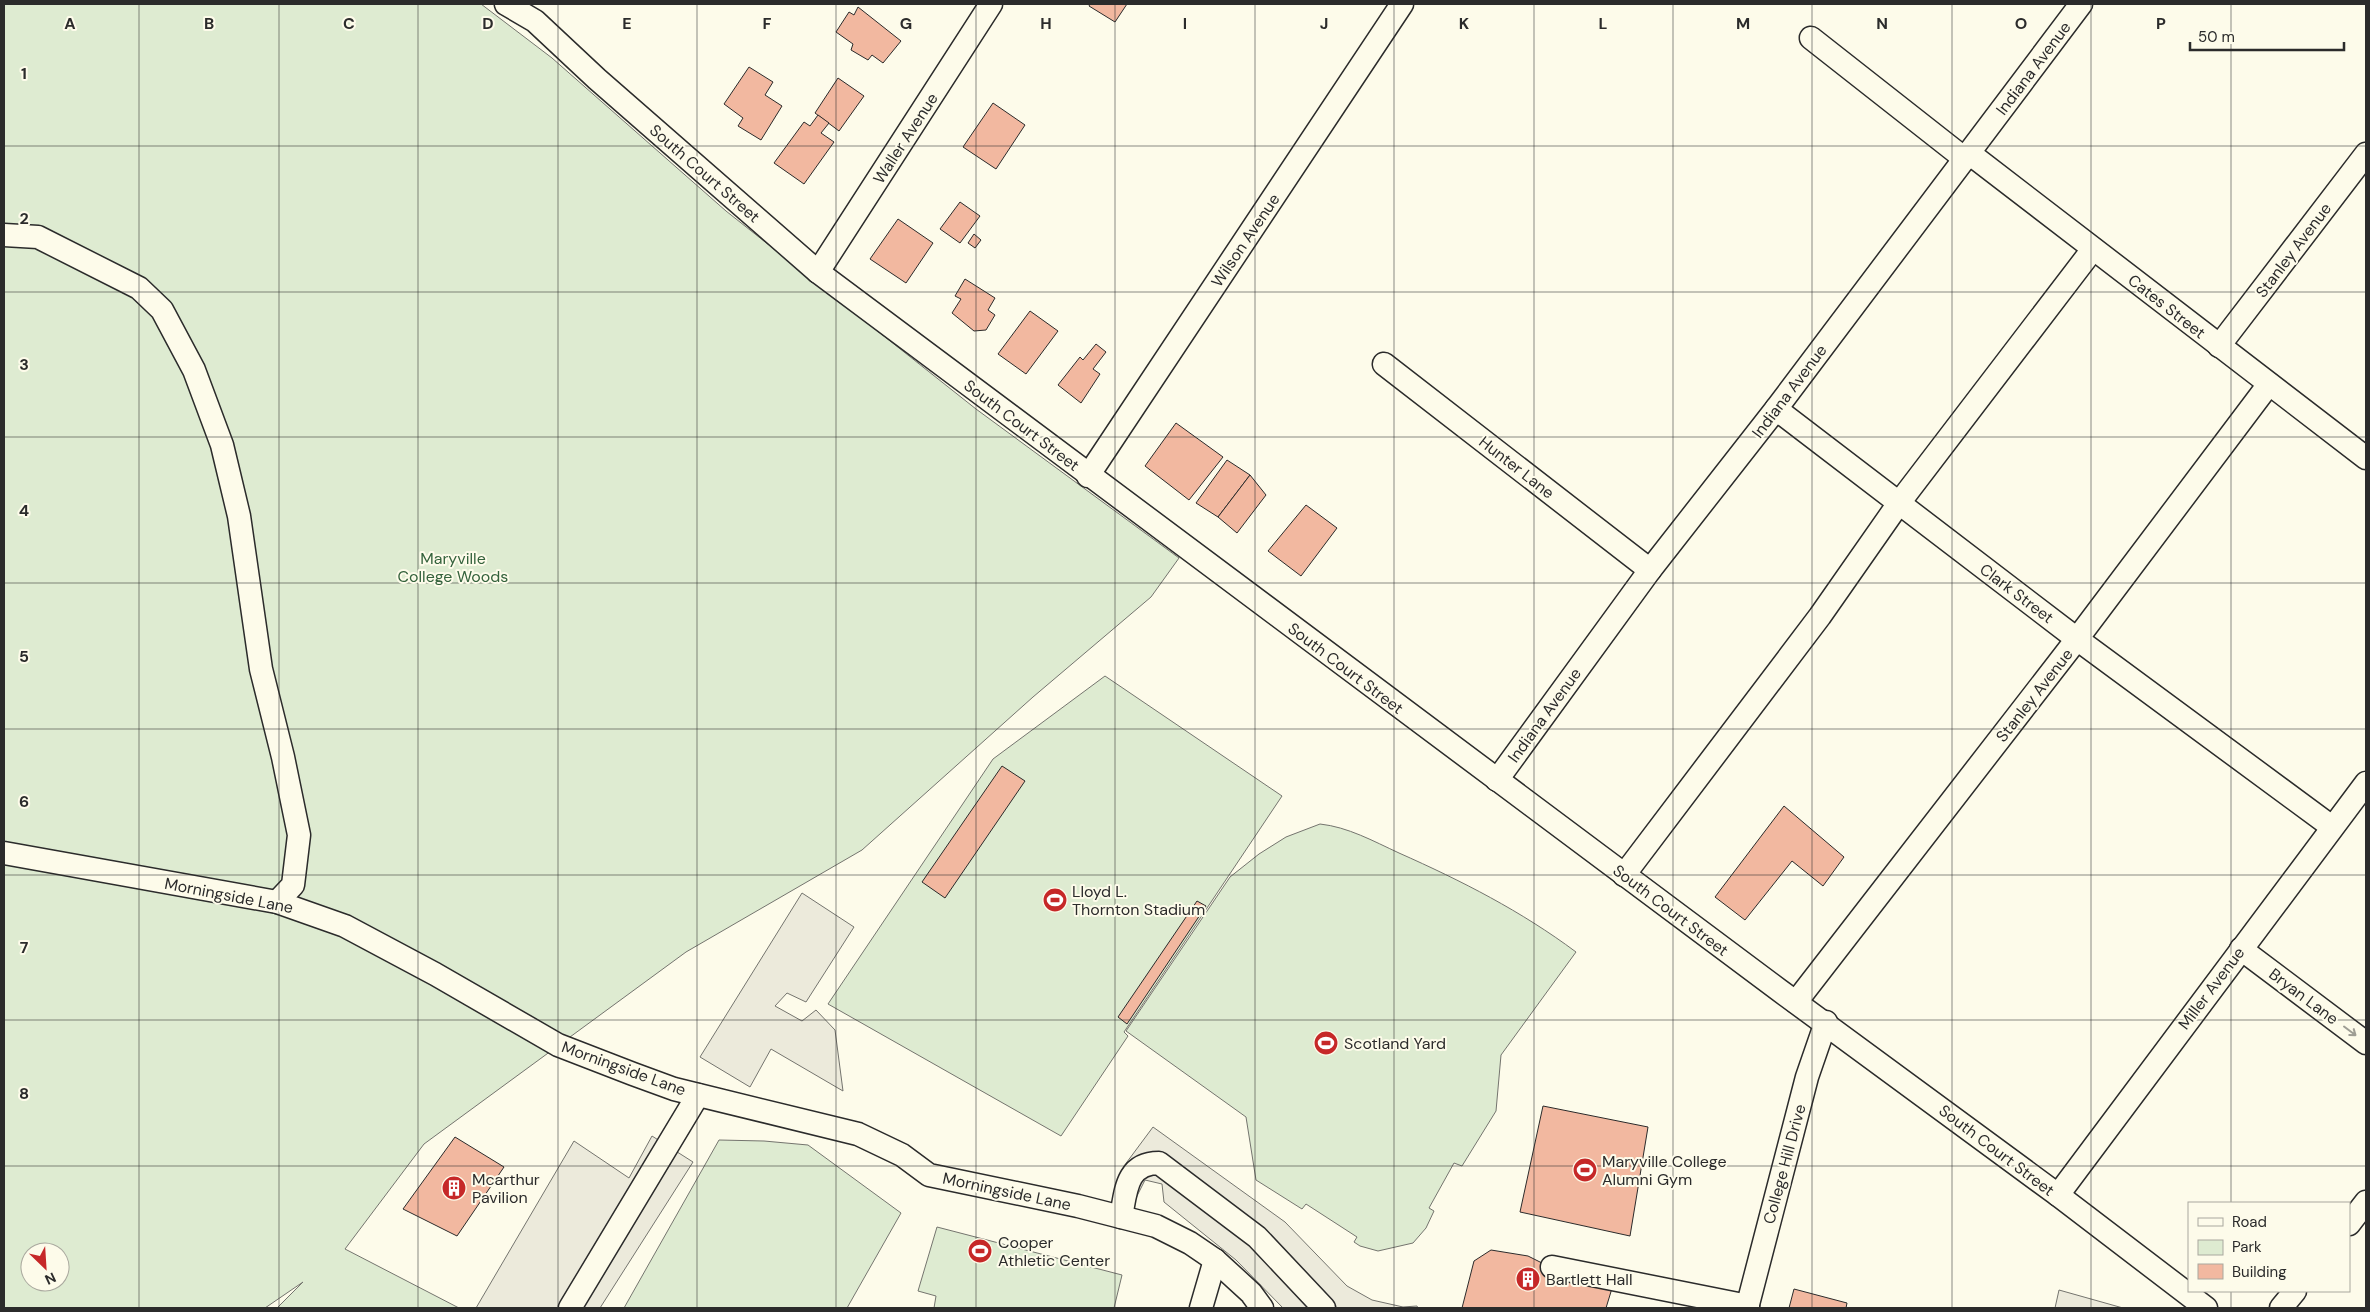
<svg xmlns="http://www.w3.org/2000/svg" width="2370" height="1312" viewBox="0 0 2370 1312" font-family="'DM Sans',sans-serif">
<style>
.green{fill:#deebd1;stroke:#74746e;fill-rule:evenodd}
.parking{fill:#eceadb;stroke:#74746e}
.building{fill:#f2b8a0;stroke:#2b2b2b}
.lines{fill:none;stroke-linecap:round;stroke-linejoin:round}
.minor-casing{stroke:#2b2b2b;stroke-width:25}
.minor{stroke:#fdfbea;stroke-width:22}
.oneway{stroke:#9e9d94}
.grid{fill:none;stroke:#2b2b2b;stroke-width:1;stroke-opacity:0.55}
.labels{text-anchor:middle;stroke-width:4;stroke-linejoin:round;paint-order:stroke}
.street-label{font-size:16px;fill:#2b2b2b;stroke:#fdfbea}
.park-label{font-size:16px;fill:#34623c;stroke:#fdfbea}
.poi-label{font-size:16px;fill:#2b2b2b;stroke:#fdfbea;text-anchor:start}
.grid-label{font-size:16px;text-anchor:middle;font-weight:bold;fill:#2b2b2b;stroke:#fdfbea;stroke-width:4;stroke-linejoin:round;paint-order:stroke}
</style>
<rect width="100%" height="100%" fill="#fdfbea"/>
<g class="green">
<path d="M 4,4 L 481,4 L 552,58 L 726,211 L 976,409 L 1179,558 L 1151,597 L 1033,697 L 862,850 L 686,952 L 424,1144 L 345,1249 L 459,1308 L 277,1308 L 303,1282 L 265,1308 L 4,1308 ZM 30,1252 L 60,1252 L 60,1282 L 30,1282 Z"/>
<polygon points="1105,676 1282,796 1124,1032 1128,1036 1061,1136 828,1004 993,759"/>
<path d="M 1320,824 C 1348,827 1373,841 1399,853 C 1462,881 1521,911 1576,952 L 1501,1055 L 1496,1111 L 1462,1166 L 1454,1163 L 1429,1208 L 1434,1211 L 1426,1228 L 1413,1243 L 1378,1251 L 1360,1246 L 1354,1242 L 1357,1237 L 1306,1204 L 1302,1209 L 1256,1180 L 1246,1117 L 1126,1031 L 1230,877 L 1259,854 L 1286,837 Z"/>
<polygon points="719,1140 764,1141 808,1145 901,1213 847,1308 624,1308"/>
<polygon points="937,1227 1122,1275 1114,1308 934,1308 936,1296 918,1291"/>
</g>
<g class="parking">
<polygon points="802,893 854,927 806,1002 787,993 775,1006 802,1021 816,1010 835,1030 843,1091 771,1049 750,1087 700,1057"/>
<polygon points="1153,1127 1285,1222 1347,1286 1372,1300 1403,1307 1417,1306 1418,1308 1283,1308 1236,1260 1164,1202 1162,1184 1145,1180 1135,1200 1117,1192 1124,1166"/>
<polygon points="652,1136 693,1162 600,1308 476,1308 574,1141 629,1178"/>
<polygon points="2059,1290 2123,1308 2055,1308"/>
</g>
<g class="building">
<polygon points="1090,4 1127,4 1115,22 1089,6"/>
<polygon points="858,7 901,41 883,63 872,55 868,60 851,50 853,44 836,32 849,12 854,15"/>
<polygon points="749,67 773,82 765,95 782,106 761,140 738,126 743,118 724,104"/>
<polygon points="838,78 864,96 839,131 815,113"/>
<polygon points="993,103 1025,125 996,169 963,147"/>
<polygon points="818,115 829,123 821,133 834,142 804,184 774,163 804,122 810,126"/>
<polygon points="960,202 980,216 960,243 940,229"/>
<polygon points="898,219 933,243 906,283 870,259"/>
<polygon points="974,234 981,240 975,248 968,243"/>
<polygon points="965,279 995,298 988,310 995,315 986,330 974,331 952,313 961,299 955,296"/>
<polygon points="1030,311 1058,331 1026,374 998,354"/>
<polygon points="1096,344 1106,352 1093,369 1100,374 1081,403 1058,385 1080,357 1083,360"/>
<polygon points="1176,423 1223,457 1189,500 1145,466"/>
<polygon points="1227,460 1250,475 1218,517 1196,503"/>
<polygon points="1250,475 1266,495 1237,533 1218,517"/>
<polygon points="1306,505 1337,528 1301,576 1268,551"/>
<polygon points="1002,766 1025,781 945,898 922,882"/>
<polygon points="1784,806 1844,857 1823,886 1792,861 1745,920 1715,897"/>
<polygon points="1197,901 1206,906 1127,1024 1118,1017"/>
<polygon points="1543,1106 1648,1127 1630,1236 1520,1212"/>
<polygon points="455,1137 504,1167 457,1236 403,1209"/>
<polygon points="1491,1250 1528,1256 1544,1264 1613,1285 1606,1308 1462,1308 1474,1261"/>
<polygon points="1794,1289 1847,1303 1846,1308 1789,1308"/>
</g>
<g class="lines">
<defs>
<g id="minor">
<polyline points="506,4 535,21 597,79 818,272 1779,990 2058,1195 2206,1308"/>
<polyline points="1811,38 1965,159"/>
<polyline points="1969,153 2366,458"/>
<polyline points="4,235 38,237 139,288 162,310 194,370 222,445 239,516 261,669 283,757 299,835 293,885 277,902"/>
<polyline points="818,272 991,4"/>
<polyline points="2219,346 2366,154"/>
<polyline points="1384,364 1650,570"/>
<polyline points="1776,409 2077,639 2332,827"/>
<polyline points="1088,476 1402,4"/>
<polyline points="1497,780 1650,570 1776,409 2081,4"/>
<polyline points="4,853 277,902 345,926 435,974 558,1045 633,1074 674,1089 858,1134 902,1155 929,1175 1078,1206 1156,1226 1190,1243 1215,1260 1251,1293 1262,1308"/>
<polyline points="1624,875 1820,616 1899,503 2093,249"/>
<polyline points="2241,949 2366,1043"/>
<polyline points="1796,1002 2077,639 2269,384"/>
<polyline points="2058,1195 2366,783"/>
<path d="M 1121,1217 C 1126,1191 1126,1163 1159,1163 L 1257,1237 L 1324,1308"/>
<polyline points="2349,1224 2366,1202"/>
<polyline points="1552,1267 1748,1306"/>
<polyline points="570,1308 698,1095"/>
<polyline points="1201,1308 1215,1260"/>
<polyline points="1747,1308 1807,1077 1826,1022"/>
<polyline points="2281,1308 2295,1291"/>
</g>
</defs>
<use href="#minor" class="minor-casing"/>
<use href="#minor" class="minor"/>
</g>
<defs><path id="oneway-shaft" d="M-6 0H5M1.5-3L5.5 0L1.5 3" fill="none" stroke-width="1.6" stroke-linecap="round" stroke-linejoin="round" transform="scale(1.25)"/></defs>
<use class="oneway" href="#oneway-shaft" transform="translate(2350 1031) rotate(37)"/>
<path class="grid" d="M 139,4 L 139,1308M 279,4 L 279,1308M 418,4 L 418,1308M 558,4 L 558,1308M 697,4 L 697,1308M 836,4 L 836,1308M 976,4 L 976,1308M 1115,4 L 1115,1308M 1255,4 L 1255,1308M 1394,4 L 1394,1308M 1534,4 L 1534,1308M 1673,4 L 1673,1308M 1812,4 L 1812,1308M 1952,4 L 1952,1308M 2091,4 L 2091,1308M 2231,4 L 2231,1203M 4,146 L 2366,146M 4,292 L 2366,292M 4,437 L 2366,437M 4,583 L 2366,583M 4,729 L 2366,729M 4,875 L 2366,875M 4,1020 L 2366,1020M 4,1166 L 2366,1166M 2231,1291 L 2231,1308"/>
<defs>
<symbol id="stadium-disc" viewBox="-11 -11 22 22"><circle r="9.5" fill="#c62828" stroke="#fdfbea"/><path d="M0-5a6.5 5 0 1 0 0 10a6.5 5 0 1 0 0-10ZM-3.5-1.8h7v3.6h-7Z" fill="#fff"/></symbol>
<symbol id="building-disc" viewBox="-11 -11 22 22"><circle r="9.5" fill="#c62828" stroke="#fdfbea"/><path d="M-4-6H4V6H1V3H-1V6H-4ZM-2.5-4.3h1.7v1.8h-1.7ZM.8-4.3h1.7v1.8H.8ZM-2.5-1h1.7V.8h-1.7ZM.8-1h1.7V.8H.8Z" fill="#fff"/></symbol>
</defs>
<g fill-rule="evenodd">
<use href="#stadium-disc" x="1041" y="886" width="28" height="28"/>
<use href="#stadium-disc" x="1312" y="1029" width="28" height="28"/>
<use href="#stadium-disc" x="1571" y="1156" width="28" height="28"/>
<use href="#building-disc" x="440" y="1174" width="28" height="28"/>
<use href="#stadium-disc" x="966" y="1237" width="28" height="28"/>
<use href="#building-disc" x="1514" y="1265" width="28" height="28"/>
</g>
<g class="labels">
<g class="street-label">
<text transform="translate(2033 68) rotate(-53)" y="6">Indiana Avenue</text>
<text transform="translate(905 138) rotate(-57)" y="6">Waller Avenue</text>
<text transform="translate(705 173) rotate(41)" y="6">South Court Street</text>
<text transform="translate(1245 240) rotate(-56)" y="6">Wilson Avenue</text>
<text transform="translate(2293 250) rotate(-53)" y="6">Stanley Avenue</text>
<text transform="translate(2167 306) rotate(38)" y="6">Cates Street</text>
<text transform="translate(1789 391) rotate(-53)" y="6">Indiana Avenue</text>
<text transform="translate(1022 425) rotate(37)" y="6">South Court Street</text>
<text transform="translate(1517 467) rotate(38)" y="6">Hunter Lane</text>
<text transform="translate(2017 593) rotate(37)" y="6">Clark Street</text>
<text transform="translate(1346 668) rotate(37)" y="6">South Court Street</text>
<text transform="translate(2034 695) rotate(-52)" y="6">Stanley Avenue</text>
<text transform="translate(1544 715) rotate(-54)" y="6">Indiana Avenue</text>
<text transform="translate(229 895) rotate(11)" y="6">Morningside Lane</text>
<text transform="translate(1671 910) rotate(37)" y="6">South Court Street</text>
<text transform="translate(2211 988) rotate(-53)" y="6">Miller Avenue</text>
<text transform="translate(2304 996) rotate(37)" y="6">Bryan Lane</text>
<text transform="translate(624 1068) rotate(20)" y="6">Morningside Lane</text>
<text transform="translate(1997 1150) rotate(37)" y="6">South Court Street</text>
<text transform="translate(1784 1164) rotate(-75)" y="6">College Hill Drive</text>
<text transform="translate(1007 1191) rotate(12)" y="6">Morningside Lane</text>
</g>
<g class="park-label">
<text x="453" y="564">Maryville<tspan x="453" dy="18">College Woods</tspan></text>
</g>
<g class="poi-label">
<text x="1072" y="897">Lloyd L.<tspan x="1072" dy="18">Thornton Stadium</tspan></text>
<text x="1344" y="1049">Scotland Yard</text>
<text x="1602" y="1167">Maryville College<tspan x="1602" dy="18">Alumni Gym</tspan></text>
<text x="472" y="1185">Mcarthur<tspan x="472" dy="18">Pavilion</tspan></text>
<text x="998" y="1248">Cooper<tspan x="998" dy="18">Athletic Center</tspan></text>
<text x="1546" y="1285">Bartlett Hall</text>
</g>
</g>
<g class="grid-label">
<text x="70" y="29">A</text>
<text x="209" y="29">B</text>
<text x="349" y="29">C</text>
<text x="488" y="29">D</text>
<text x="627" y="29">E</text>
<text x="767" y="29">F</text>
<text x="906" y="29">G</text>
<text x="1046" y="29">H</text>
<text x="1185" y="29">I</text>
<text x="1324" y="29">J</text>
<text x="1464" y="29">K</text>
<text x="1603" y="29">L</text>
<text x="1743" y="29">M</text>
<text x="1882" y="29">N</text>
<text x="2021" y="29">O</text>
<text x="2161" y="29">P</text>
<text x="24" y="79">1</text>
<text x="24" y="224">2</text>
<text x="24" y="370">3</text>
<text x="24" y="516">4</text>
<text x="24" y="662">5</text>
<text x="24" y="807">6</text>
<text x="24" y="953">7</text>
<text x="24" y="1099">8</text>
</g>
<rect width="2370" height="1312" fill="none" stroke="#2b2b2b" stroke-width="10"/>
<rect x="2188" y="1202" width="162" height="90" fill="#fdfbea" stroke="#a9a89e"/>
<rect x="2198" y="1218" width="25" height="8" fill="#fdfbea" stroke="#a9a89e"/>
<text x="2232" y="1227" font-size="15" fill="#2b2b2b">Road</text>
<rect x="2198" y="1240" width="25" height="15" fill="#deebd1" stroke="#a9a89e"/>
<text x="2232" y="1252" font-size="15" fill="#2b2b2b">Park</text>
<rect x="2198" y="1264" width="25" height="15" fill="#f2b8a0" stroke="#a9a89e"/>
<text x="2232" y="1277" font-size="15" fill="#2b2b2b">Building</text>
<g transform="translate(45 1267) rotate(155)"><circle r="24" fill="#fdfbea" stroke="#a9a89e"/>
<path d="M0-4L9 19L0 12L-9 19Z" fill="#c62828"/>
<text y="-8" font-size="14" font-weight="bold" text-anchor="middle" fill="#2b2b2b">N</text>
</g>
<path d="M2190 42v8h154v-8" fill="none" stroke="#2b2b2b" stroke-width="2.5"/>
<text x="2198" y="42" font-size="15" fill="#2b2b2b" stroke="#fdfbea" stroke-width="4" paint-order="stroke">50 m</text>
</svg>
